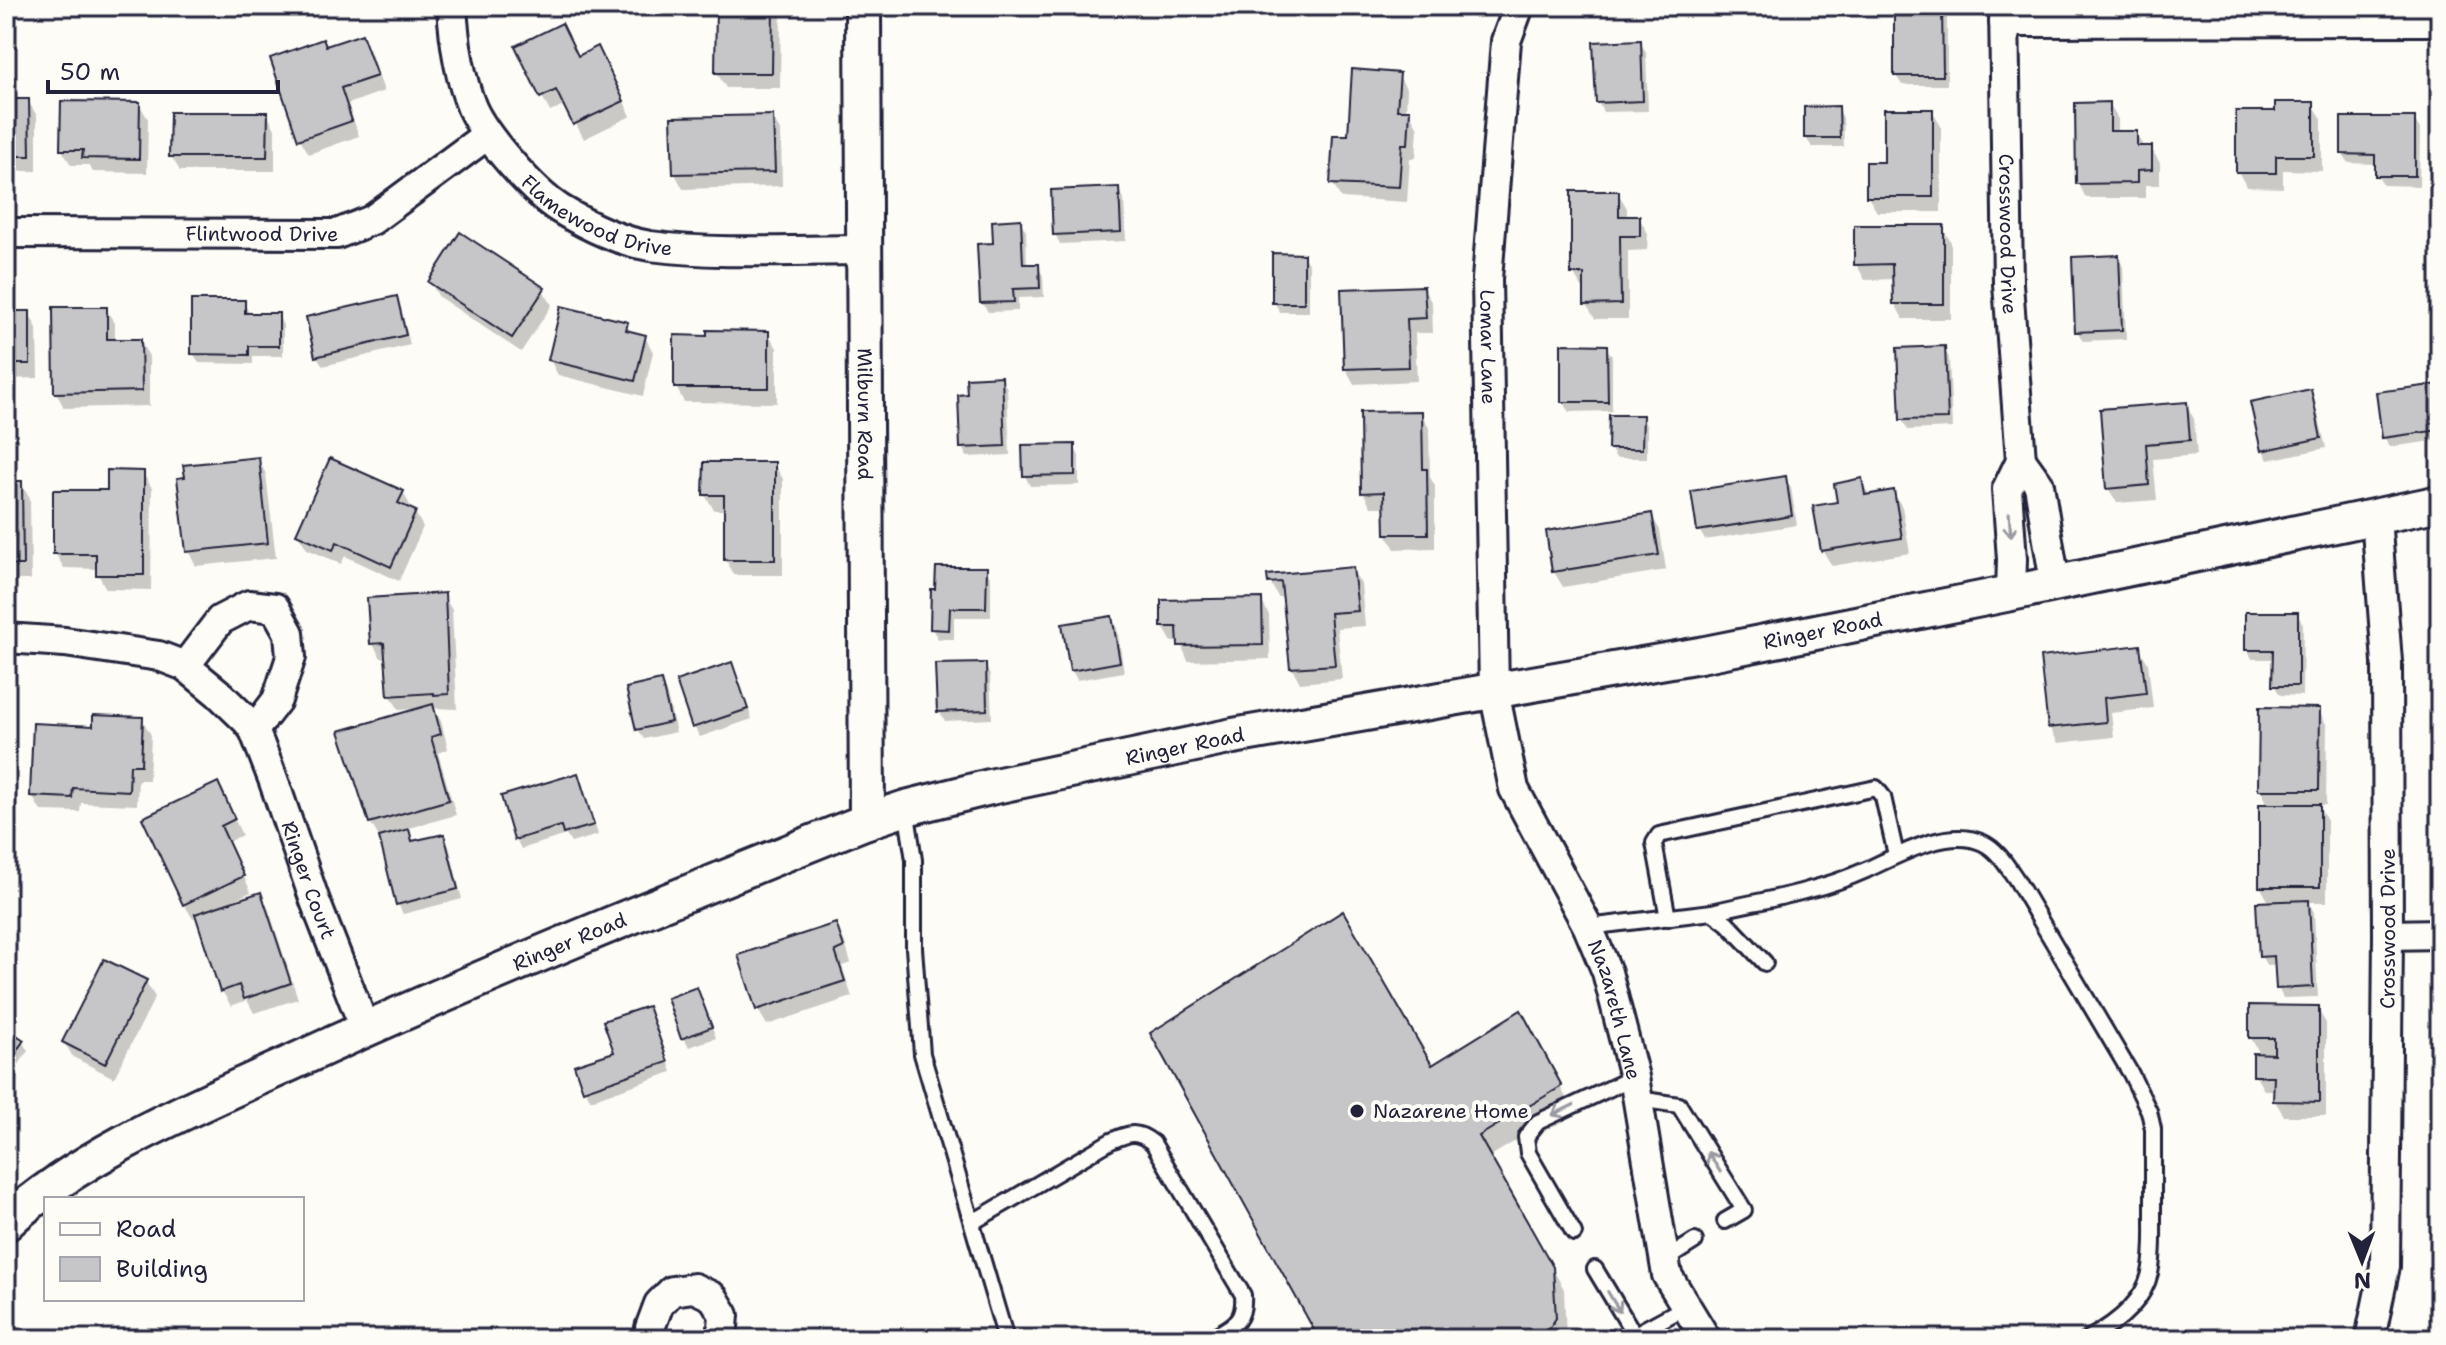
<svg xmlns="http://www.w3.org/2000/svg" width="2446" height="1345" viewBox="0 0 2446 1345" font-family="'Shantell Sans',sans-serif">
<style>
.shadow{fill:#0003}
.building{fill:#c6c6c8;stroke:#22223b;stroke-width:2}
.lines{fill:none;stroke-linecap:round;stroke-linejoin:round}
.service-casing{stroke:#22223b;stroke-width:20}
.minor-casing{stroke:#22223b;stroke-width:34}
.tertiary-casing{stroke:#22223b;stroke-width:40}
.service{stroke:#fdfcf7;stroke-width:14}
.minor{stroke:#fdfcf7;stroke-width:28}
.tertiary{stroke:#fdfcf7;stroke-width:34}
.oneway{stroke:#9a9aa2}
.poi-dot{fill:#22223b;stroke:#fdfcf7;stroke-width:3}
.labels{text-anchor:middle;stroke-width:8;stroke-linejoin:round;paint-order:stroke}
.street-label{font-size:20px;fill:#22223b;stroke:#fdfcf7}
.poi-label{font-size:20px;fill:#22223b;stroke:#fdfcf7;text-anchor:start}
</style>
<rect width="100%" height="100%" fill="#fdfcf7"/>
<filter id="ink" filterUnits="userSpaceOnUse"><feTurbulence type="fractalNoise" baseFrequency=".0125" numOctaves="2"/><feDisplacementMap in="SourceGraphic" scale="16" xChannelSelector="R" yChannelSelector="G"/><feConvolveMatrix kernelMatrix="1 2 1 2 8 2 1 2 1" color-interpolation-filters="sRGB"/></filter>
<g filter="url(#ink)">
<g class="shadow">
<polygon points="718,6 781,6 780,88 726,88 717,73"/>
<polygon points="1896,6 1947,6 1947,85 1902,85 1896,76"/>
<polygon points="362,36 370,51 384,91 348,104 359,136 309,154 300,139 326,48"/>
<polygon points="1640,42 1646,52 1648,111 1603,112 1598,102"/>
<polygon points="517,47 606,64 631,116 584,139 566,105 550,112"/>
<polygon points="1398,74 1407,90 1406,112 1409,112 1418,128 1416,158 1410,158 1407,202 1341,198 1332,183 1350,138"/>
<polygon points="6,101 28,101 37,116 37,171 6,171"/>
<polygon points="139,104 148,119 147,173 93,172 89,165 71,165 62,150"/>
<polygon points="2109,104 2118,119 2118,133 2136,133 2144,148 2151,148 2160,163 2160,185 2145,185 2145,198 2086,198 2078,183"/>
<polygon points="2313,104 2322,119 2322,171 2283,170 2283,188 2247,187 2238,172 2276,113"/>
<polygon points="1838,108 1843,118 1844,147 1812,147 1806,138"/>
<polygon points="1932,111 1941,126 1941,212 1877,212 1868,197 1886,164"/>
<polygon points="267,114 275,129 275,171 180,171 171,156"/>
<polygon points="772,117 781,132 782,186 683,189 675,174"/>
<polygon points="2414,119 2420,129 2419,186 2383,185 2377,175 2377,164 2349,163 2343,154"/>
<polygon points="1118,189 1124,199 1126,241 1060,244 1055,234"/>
<polygon points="1618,193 1627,208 1627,218 1639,218 1648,233 1647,250 1628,251 1628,319 1595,319 1586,304 1586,288 1582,288 1573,273"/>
<polygon points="1020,222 1026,231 1027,266 1038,266 1043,276 1044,297 1018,298 1018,311 988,312 982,303 995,245"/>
<polygon points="1942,227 1951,242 1951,319 1903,319 1895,304 1894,279 1865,280 1856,264"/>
<polygon points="1303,256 1309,265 1309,312 1280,312 1274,302"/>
<polygon points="2118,257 2123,267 2126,339 2083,341 2077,331"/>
<polygon points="430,282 543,290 552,305 521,352 439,297"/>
<polygon points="1423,288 1432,303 1433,333 1415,333 1417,381 1354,384 1346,369"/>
<polygon points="396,298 401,308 410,345 323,366 317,356"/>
<polygon points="244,302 250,315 278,315 283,325 283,356 253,356 253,364 199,363 193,353"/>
<polygon points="106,309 115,324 115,341 140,341 149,356 149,406 64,408 56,392"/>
<polygon points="6,313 29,313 37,328 38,378 6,379"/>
<polygon points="626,324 632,334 645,337 653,352 643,396 558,375 550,360"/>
<polygon points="768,333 777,348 777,403 684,402 676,387 709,338"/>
<polygon points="1606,347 1612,356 1612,411 1569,412 1563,402"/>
<polygon points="1944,348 1949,358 1952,428 1908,430 1902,420"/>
<polygon points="1001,379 1007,388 1010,455 967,457 962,447 969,396"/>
<polygon points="2440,386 2440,440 2390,447 2384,437"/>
<polygon points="2310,391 2315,401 2326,448 2268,460 2263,450"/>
<polygon points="2186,404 2194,419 2197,455 2153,459 2157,500 2117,503 2108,488 2102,411"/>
<polygon points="1421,413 1429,428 1430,477 1435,486 1435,548 1395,549 1386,534 1386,507 1371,507 1363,492"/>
<polygon points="1642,417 1647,427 1647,458 1616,458 1610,448"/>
<polygon points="1074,446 1079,456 1079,485 1030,486 1025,476"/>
<polygon points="258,459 266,474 276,558 196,566 188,551"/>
<polygon points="774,464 783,479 783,575 734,575 726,560 726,510 714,510 705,495"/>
<polygon points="143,473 152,488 151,590 106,589 98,574 98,569 64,568 55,553 109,492"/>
<polygon points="1785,478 1791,488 1797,525 1705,540 1699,530"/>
<polygon points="1861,481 1870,496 1893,492 1902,507 1910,553 1832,566 1823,551 1839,503"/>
<polygon points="6,483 21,483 30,498 31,580 6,580"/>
<polygon points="403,492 411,507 410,510 415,512 423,527 399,581 345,556 341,564 307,549 298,534"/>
<polygon points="1651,515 1660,530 1666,570 1563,587 1554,572 1548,532"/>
<polygon points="986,569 991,579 991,617 954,617 954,639 938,639 932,629 933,591"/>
<polygon points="1352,569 1361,584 1365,626 1337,628 1342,679 1300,683 1292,668 1285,597 1278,597 1270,582"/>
<polygon points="443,595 452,610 457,709 433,708 441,721 448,749 438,753 456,815 406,829 413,841 443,836 449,846 462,899 403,914 398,904 379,837 370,822 414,711 414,709 399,710 390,695 387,658 381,658 372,643"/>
<polygon points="1261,600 1269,615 1270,659 1188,661 1180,642 1172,642 1163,627"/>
<polygon points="2297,614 2303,624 2302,696 2280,695 2274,685 2275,659 2252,659 2247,649"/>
<polygon points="1111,618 1117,628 1124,672 1077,680 1072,670"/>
<polygon points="2139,648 2148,663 2153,708 2111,713 2114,737 2058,743 2050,728 2042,659"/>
<polygon points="731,664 736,674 752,719 700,737 694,727 679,682"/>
<polygon points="985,665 990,675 992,719 945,721 939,711"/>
<polygon points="660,682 666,692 676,732 644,739 638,729"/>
<polygon points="2319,710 2327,726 2326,805 2318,805 2327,821 2327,902 2308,902 2314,912 2318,997 2283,998 2278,988 2277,965 2267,966 2261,956 2270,904 2260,886 2269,806 2260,789"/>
<polygon points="142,719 151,735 149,780 138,780 137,805 81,803 80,812 41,811 32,796 95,728"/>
<polygon points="6,727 9,733 10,765 6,765"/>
<polygon points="577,775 583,785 598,835 571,843 566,835 521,849 516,839"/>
<polygon points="218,785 242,835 228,842 251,892 229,902 230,905 261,895 269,910 298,999 254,1013 247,1000 231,1006 222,991 198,917 193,919 184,904"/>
<polygon points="835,925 844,940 851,963 842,966 852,997 767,1025 758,1010 740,956"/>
<polygon points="146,982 155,997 114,1078 73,1057 64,1042"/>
<polygon points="702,999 716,1038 689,1047 683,1038"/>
<polygon points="648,1008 653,1018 672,1072 591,1100 585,1090 616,1053"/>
<polygon points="2317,1008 2326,1023 2326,1116 2284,1116 2275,1101 2276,1090 2264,1090 2255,1075 2261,1056 2251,1038"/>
<polygon points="6,1030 22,1041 28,1051 6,1084"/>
<polygon points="1531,1032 1571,1107 1489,1157 1564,1289 1566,1339 1321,1339 1431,1068"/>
</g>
<g class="building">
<polygon points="716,6 773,6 772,73 715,73"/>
<polygon points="1894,6 1942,6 1943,76 1894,76"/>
<polygon points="562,23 578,56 598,46 624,101 573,125 556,90 540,98 515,46"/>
<polygon points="362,34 377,76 341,88 352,121 298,140 270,58 323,39 326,46"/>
<polygon points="1641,40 1643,101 1596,103 1593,42"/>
<polygon points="1352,69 1400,73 1397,110 1410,110 1408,144 1402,144 1399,187 1330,184 1333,135 1348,135"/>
<polygon points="6,99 29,99 30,156 6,156"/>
<polygon points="61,101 140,102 139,159 82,158 83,150 60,150"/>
<polygon points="2110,102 2110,131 2137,131 2137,146 2152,146 2152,170 2137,171 2137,183 2076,184 2075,103"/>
<polygon points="2275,102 2314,102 2314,156 2276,156 2276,173 2236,173 2236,111 2275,111"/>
<polygon points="1839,106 1840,138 1804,138 1804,107"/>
<polygon points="1884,109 1933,109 1933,197 1866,197 1866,162 1884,162"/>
<polygon points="170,112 268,112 267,157 169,157"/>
<polygon points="773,115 775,172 673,174 671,117"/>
<polygon points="2341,117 2415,117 2415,176 2375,176 2375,155 2341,154"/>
<polygon points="1119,187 1121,232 1053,235 1051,190"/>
<polygon points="1571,191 1619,191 1619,216 1640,216 1640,236 1620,236 1621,304 1584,305 1584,274 1571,274"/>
<polygon points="1021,219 1023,264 1039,264 1040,288 1013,289 1014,302 980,303 977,244 993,243 992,221"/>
<polygon points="1854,225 1944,225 1944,304 1893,304 1892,264 1854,265"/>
<polygon points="460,232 545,288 512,338 428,282"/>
<polygon points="1272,253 1304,254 1304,303 1272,303"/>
<polygon points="2119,255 2122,330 2075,332 2072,257"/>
<polygon points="1424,286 1426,318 1407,319 1409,367 1344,369 1341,289"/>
<polygon points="397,296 406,335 315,357 306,317"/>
<polygon points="191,300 245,300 245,313 279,313 279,346 249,346 249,355 191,354"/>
<polygon points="561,306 628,322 626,330 646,335 635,381 548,360"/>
<polygon points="53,307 107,307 107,339 141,339 142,391 54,393"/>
<rect x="6" y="311" width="24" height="53"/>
<polygon points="707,330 769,331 769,388 674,388 674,335 707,336"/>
<polygon points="1561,344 1607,345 1608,402 1561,402"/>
<polygon points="1945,346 1948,419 1900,420 1897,348"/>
<polygon points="1002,376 1005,446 960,448 958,395 967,394 966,378"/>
<polygon points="2440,384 2440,430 2382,438 2376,392"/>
<polygon points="2311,389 2321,438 2261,451 2250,402"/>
<polygon points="2187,402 2190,440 2146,444 2149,485 2106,489 2100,409"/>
<polygon points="1422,411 1423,469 1427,469 1428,534 1385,534 1384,492 1361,493 1360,412"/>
<polygon points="1609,415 1643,415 1642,449 1608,449"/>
<polygon points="1075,444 1075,475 1023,476 1022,445"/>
<polygon points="259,457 268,543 186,552 177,478 185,477 183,465"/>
<polygon points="330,458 404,491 398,503 416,511 391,567 337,542 333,550 296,534"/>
<polygon points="704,462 775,462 775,560 724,560 724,495 703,495"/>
<polygon points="107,470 144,471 144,575 96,575 96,554 53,554 53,490 107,490"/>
<polygon points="1786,476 1792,516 1697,531 1691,491"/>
<polygon points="1862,478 1865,495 1894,490 1902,538 1821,551 1813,506 1837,502 1834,484"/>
<polygon points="6,481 22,481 23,565 6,565"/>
<polygon points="1652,513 1659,555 1552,572 1546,531"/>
<polygon points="936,567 987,567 986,608 950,608 949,630 930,629 931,589 935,589"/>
<polygon points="1353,567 1358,611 1330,613 1335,665 1290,668 1281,582 1268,583 1267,575"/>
<polygon points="445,593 449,694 434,695 434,693 388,696 384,643 370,644 367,598"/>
<polygon points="1262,598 1263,645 1178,646 1177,627 1161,627 1161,600"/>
<polygon points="2245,612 2298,612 2298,686 2272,686 2273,650 2245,650"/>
<polygon points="1112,616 1120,662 1070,671 1062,624"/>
<polygon points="2140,645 2146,693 2104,698 2106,722 2048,728 2040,657"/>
<polygon points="732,662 748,709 692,728 676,681"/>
<polygon points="986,663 987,710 937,712 935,664"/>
<polygon points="661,680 671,722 636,730 626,688"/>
<polygon points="433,704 441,734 431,737 449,800 369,823 339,731"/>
<polygon points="2259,707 2320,708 2319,790 2258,790"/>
<polygon points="93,715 143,717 141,765 130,765 129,791 73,788 72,798 30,796 33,723 93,726"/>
<polygon points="578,773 594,825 563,834 561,826 514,840 501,796"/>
<polygon points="218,782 235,819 221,826 244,876 183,905 142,818"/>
<rect x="2259" y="804" width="61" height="83"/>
<polygon points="409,829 412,841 444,834 458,889 396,905 379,837"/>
<polygon points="261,892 291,983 244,999 239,985 220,992 195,914"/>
<polygon points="2309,900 2313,987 2276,989 2274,956 2259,957 2256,902"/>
<polygon points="1343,911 1432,1065 1521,1010 1562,1086 1479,1136 1553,1267 1556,1318 1543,1339 1319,1339 1150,1033"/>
<polygon points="836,923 844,947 835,951 845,981 756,1010 738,955"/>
<polygon points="104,959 147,980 105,1064 62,1042"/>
<polygon points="697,987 712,1027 681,1039 667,998"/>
<polygon points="2249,1005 2319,1006 2319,1102 2273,1101 2274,1076 2253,1076 2253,1053 2274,1054 2274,1038 2249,1038"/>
<polygon points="648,1006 668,1062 583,1091 574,1065 614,1052 603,1021"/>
<polygon points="6,1028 24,1040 6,1066"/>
</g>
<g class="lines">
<defs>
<g id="service">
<polyline points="906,808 914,860 914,948 922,1054 1006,1339"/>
<path d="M 1712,912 C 1744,904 1777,899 1808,890 C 1828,885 1848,878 1866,870 C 1897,856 1948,826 1983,843 C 1997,849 2007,866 2016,879 L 2131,1074 L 2149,1111 L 2153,1129 C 2153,1158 2153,1187 2153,1217 C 2153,1235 2154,1255 2150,1273 C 2143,1304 2114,1325 2088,1339"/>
<polyline points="1668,918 1654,843 1659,835 1876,788 1883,797 1896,855"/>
<polyline points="1588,927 1712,912 1727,923 1765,963"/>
<polyline points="1638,1099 1679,1105 1744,1210 1725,1221"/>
<path d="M 973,1222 L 1111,1141 C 1130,1133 1136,1130 1153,1143 L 1243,1295 C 1245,1323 1232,1326 1209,1339"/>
<polyline points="1574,1233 1528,1153 1526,1137 1538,1122 1634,1077"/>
<polyline points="1665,1260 1695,1241"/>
<polyline points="1595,1269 1634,1334"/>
<polyline points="1628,1338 1687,1306"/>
</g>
<g id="minor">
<path id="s1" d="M 452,6 C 454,40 459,76 472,108 C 485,137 533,192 560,209 C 586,225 619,241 650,246 C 720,255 793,250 864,250"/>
<path id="s2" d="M 1519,6 L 1506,41 L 1487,279 L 1494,691 L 1514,789 L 1588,927 L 1607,972 L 1634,1077 L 1667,1275 L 1706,1339"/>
<path id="s3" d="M 2004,6 L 2008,284 L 2021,460 L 2007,489 L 2012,559 L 2011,593"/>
<polyline points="2004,22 2440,21"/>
<path id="s4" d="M 6,233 L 337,234 L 372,220 L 487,135"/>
<polyline points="2021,460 2039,485 2055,583"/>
<path id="s5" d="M 6,638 L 65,642 L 159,656 L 185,666 L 218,693 L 247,721 L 254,730 L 273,779 L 315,901 L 365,1029"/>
<polyline points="185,666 220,620 249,605 275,608 289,633 291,657 277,700 254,730"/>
<polyline points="2388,935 2440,934"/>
<polyline points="654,1339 650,1328 659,1304 672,1291 694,1288 713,1297 724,1315 722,1339"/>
<path id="s6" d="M 2370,1339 L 2385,1266 L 2388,935 L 2387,662 L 2376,517"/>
</g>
<g id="tertiary">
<path id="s7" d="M 863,6 L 867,821"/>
<path id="s8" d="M 6,1223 C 80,1154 199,1105 291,1063 C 480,976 674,898 867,821 L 906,808 L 990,787 L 1233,736 L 1700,655 L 2011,593 L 2440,503"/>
</g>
</defs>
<use href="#service" class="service-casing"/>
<use href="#minor" class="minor-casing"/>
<use href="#tertiary" class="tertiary-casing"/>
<use href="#service" class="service"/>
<use href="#minor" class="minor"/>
<use href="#tertiary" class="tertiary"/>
</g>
<defs><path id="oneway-shaft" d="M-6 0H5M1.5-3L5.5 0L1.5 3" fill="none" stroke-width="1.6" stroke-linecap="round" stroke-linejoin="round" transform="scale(2)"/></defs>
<g class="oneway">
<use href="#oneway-shaft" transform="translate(2010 525) rotate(86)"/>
<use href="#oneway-shaft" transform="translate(1563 1110) rotate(154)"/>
<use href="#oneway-shaft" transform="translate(1714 1162) rotate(-122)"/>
<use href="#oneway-shaft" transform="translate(1614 1302) rotate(59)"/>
</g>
</g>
<circle class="poi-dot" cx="1357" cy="1111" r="8"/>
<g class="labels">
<g class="street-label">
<text dy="7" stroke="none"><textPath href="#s1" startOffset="276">Flamewood Drive</textPath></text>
<text dy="7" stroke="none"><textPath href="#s4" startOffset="256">Flintwood Drive</textPath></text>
<text dy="7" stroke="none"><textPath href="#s3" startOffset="228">Crosswood Drive</textPath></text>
<text dy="7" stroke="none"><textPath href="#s2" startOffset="344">Lomar Lane</textPath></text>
<text dy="7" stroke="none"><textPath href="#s7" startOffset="408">Milburn Road</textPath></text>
<text dy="7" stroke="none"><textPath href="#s8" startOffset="1928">Ringer Road</textPath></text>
<text dy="7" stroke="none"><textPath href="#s8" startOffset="1280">Ringer Road</textPath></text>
<text dy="7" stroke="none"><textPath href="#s5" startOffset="436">Ringer Court</textPath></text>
<text dy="7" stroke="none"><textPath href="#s6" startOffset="412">Crosswood Drive</textPath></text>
<text dy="7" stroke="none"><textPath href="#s8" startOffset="632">Ringer Road</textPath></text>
<text dy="7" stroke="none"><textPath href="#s2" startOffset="1032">Nazareth Lane</textPath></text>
</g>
<g class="poi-label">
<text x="1373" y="1118">Nazarene Home</text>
</g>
</g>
<rect width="2446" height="1345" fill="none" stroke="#fdfcf7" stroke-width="32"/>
<rect x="16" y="16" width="2414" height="1313" fill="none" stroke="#22223b" stroke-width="3" filter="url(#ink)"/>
<rect x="44" y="1197" width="260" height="104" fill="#fdfcf7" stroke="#a5a5ac" stroke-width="2"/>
<rect x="60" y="1223" width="40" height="12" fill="#fdfcf7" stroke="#a5a5ac" stroke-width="2"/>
<text x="116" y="1237" font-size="24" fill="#22223b">Road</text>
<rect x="60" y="1257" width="40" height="24" fill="#c6c6c8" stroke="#a5a5ac" stroke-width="2"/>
<text x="116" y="1277" font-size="24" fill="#22223b">Building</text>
<g transform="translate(2362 1261) rotate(179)" stroke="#fdfcf7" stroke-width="6" paint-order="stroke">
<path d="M0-6L14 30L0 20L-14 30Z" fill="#22223b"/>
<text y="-12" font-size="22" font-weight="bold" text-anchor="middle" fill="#22223b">N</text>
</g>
<path d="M48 80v12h230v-12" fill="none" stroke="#22223b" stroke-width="4"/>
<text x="60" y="80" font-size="24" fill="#22223b" stroke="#fdfcf7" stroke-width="6" paint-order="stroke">50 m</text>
</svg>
